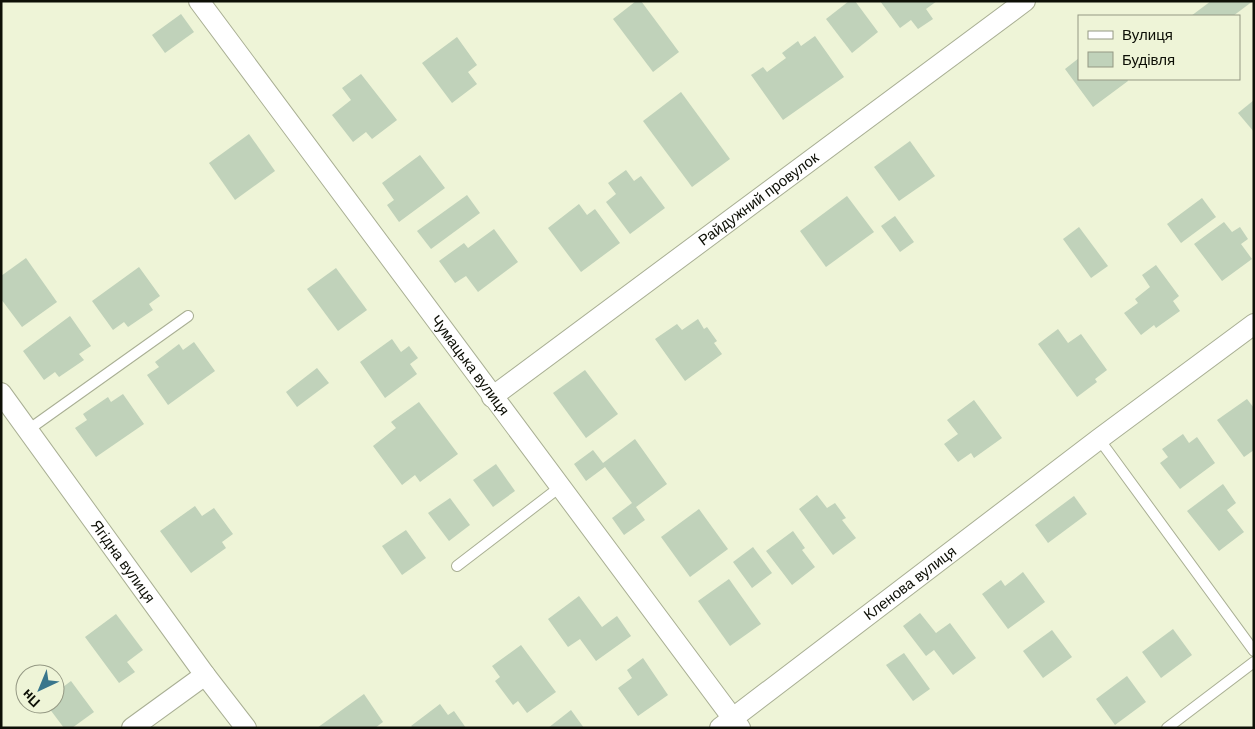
<svg xmlns="http://www.w3.org/2000/svg" width="1255" height="729" viewBox="0 0 1255 729" font-family="'DM Sans',sans-serif">
<style>
.building{fill:#c0d2ba}
.lines{fill:none;stroke-linecap:round;stroke-linejoin:round}
.service-casing{stroke:#a9af94;stroke-width:12}
.minor-casing{stroke:#a9af94;stroke-width:22}
.service{stroke:#fff;stroke-width:10}
.minor{stroke:#fff;stroke-width:20}
.labels{text-anchor:middle;stroke-width:5;stroke-linejoin:round;paint-order:stroke}
.street-label{font-size:15px;fill:#0d0f06;stroke:#eef4d7}
</style>
<rect width="100%" height="100%" fill="#eef4d7"/>
<g class="building">
<polygon points="636,1 641,1 679,52 653,72 613,19"/>
<polygon points="849,1 855,1 878,32 852,53 826,19"/>
<polygon points="880,1 937,1 926,9 933,19 918,29 911,20 900,28"/>
<polygon points="1211,1 1253,1 1233,16 1191,16"/>
<polygon points="181,14 194,32 165,53 152,35"/>
<polygon points="815,36 844,77 783,120 751,75 763,67 767,72 786,58 782,53 798,41 801,46"/>
<polygon points="457,37 477,65 468,72 477,84 452,103 422,63"/>
<polygon points="1079,58 1079,79 1127,79 1128,81 1093,107 1065,69"/>
<polygon points="361,74 397,120 372,139 366,132 353,142 332,115 351,100 342,88"/>
<polygon points="681,92 730,159 692,187 643,121"/>
<polygon points="1254,100 1254,132 1238,113"/>
<polygon points="249,134 275,171 235,200 209,163"/>
<polygon points="910,141 935,176 899,201 874,167"/>
<polygon points="420,155 445,188 399,222 387,205 394,200 382,183"/>
<polygon points="626,170 634,181 641,176 665,208 630,234 606,202 616,194 608,183"/>
<polygon points="467,195 480,213 431,249 417,231"/>
<polygon points="847,196 874,232 826,267 800,231"/>
<polygon points="1202,198 1216,217 1181,243 1167,224"/>
<polygon points="579,204 587,215 595,209 620,243 581,272 548,228"/>
<polygon points="895,216 914,242 900,252 881,226"/>
<polygon points="1224,222 1232,232 1240,227 1248,239 1241,244 1252,259 1222,281 1194,244"/>
<polygon points="1079,227 1108,266 1091,278 1063,239"/>
<polygon points="494,229 518,262 478,292 466,276 455,283 439,261 464,243 468,248"/>
<polygon points="26,258 57,302 22,327 1,299 1,276"/>
<polygon points="1156,265 1179,296 1173,301 1180,311 1156,328 1154,325 1141,335 1124,313 1138,303 1135,299 1150,287 1142,275"/>
<polygon points="139,267 160,296 149,304 153,310 128,327 124,322 113,330 92,301"/>
<polygon points="336,268 367,310 338,331 307,289"/>
<polygon points="70,316 91,346 79,354 84,360 59,377 55,372 44,380 23,351"/>
<polygon points="698,319 704,329 707,327 717,341 714,343 722,354 685,381 655,339 677,324 682,330"/>
<polygon points="1058,329 1068,343 1081,334 1107,370 1095,379 1097,382 1077,397 1038,344"/>
<polygon points="392,339 401,352 409,346 418,358 410,364 417,374 385,398 360,362"/>
<polygon points="194,342 215,371 168,405 147,375 159,367 155,362 179,344 183,350"/>
<polygon points="317,368 329,383 297,407 286,392"/>
<polygon points="585,370 618,414 586,438 553,393"/>
<polygon points="123,394 144,424 96,457 75,428 87,420 83,414 108,397 111,402"/>
<polygon points="1247,399 1254,408 1254,450 1244,457 1217,420"/>
<polygon points="974,400 1002,438 974,458 971,453 958,462 944,444 958,434 947,420"/>
<polygon points="419,402 458,454 420,482 415,475 402,485 373,446 396,428 391,422"/>
<polygon points="1183,434 1189,443 1197,437 1215,463 1180,489 1160,463 1168,457 1162,449"/>
<polygon points="635,439 667,484 636,507 645,520 624,535 612,518 632,503 605,467 586,481 574,464 593,450 603,463"/>
<polygon points="496,464 515,491 493,507 473,480"/>
<polygon points="1223,484 1236,503 1227,510 1244,532 1219,551 1187,511"/>
<polygon points="817,495 827,508 835,503 846,518 842,520 856,538 833,555 799,509"/>
<polygon points="1074,496 1087,514 1048,543 1035,525"/>
<polygon points="450,498 470,525 449,541 428,513"/>
<polygon points="195,506 202,516 214,508 233,534 222,542 226,548 191,573 160,531"/>
<polygon points="699,509 728,549 690,577 661,537"/>
<polygon points="406,530 426,558 402,575 382,546"/>
<polygon points="793,531 805,548 802,550 815,567 792,585 766,551"/>
<polygon points="753,547 772,573 752,588 733,562"/>
<polygon points="1023,572 1045,602 1008,629 982,594 1001,580 1005,586"/>
<polygon points="729,579 761,624 730,646 698,601"/>
<polygon points="579,596 602,627 617,616 631,636 596,661 580,639 568,647 548,619"/>
<polygon points="920,613 936,633 950,623 976,658 953,675 934,650 926,656 903,626"/>
<polygon points="116,614 143,650 127,662 135,672 119,683 85,637"/>
<polygon points="1173,629 1192,655 1161,678 1142,652"/>
<polygon points="1052,630 1072,657 1043,678 1023,651"/>
<polygon points="521,645 556,692 527,713 518,701 513,705 495,681 500,677 492,666"/>
<polygon points="904,653 930,689 913,701 886,665"/>
<polygon points="643,658 668,695 638,716 618,688 632,678 627,670"/>
<polygon points="1127,676 1146,702 1115,725 1096,699"/>
<polygon points="71,681 94,712 72,728 64,728 46,704 55,704 55,693"/>
<polygon points="364,694 383,722 375,728 317,728"/>
<polygon points="440,704 448,715 454,711 466,728 413,728 411,726"/>
<polygon points="571,710 584,728 548,728"/>
</g>
<g class="lines">
<defs>
<g id="service">
<polyline points="28,430 188,316"/>
<polyline points="1099,439 1254,651"/>
<polyline points="457,566 560,487"/>
<polyline points="1167,728 1254,662"/>
</g>
<g id="minor">
<path id="s1" d="M 199,1 L 740,728"/>
<path id="s2" d="M 1,393 L 205,675 L 246,728"/>
<path id="s3" d="M 492,397 L 1025,1"/>
<polyline points="132,728 205,675"/>
<path id="s4" d="M 720,728 L 1099,439 L 1254,324"/>
</g>
</defs>
<use href="#service" class="service-casing"/>
<use href="#minor" class="minor-casing"/>
<use href="#service" class="service"/>
<use href="#minor" class="minor"/>
</g>
<g class="labels">
<g class="street-label">
<text dy="5" stroke="none"><textPath href="#s3" startOffset="332">Райдужний провулок</textPath></text>
<text dy="5" stroke="none"><textPath href="#s1" startOffset="454">Чумацька вулиця</textPath></text>
<text dy="5" stroke="none"><textPath href="#s2" startOffset="208">Ягідна вулиця</textPath></text>
<text dy="5" stroke="none"><textPath href="#s4" startOffset="239">Кленова вулиця</textPath></text>
</g>
</g>
<rect width="1255" height="729" fill="none" stroke="#0d0f06" stroke-width="5"/>
<rect x="1078" y="15" width="162" height="65" fill="#eef4d7" stroke="#949883"/>
<rect x="1088" y="31" width="25" height="8" fill="#ffffff" stroke="#949883"/>
<text x="1122" y="40" font-size="15" fill="#0d0f06">Вулиця</text>
<rect x="1088" y="52" width="25" height="15" fill="#c0d2ba" stroke="#949883"/>
<text x="1122" y="65" font-size="15" fill="#0d0f06">Будівля</text>
<g transform="translate(40 689) rotate(224)"><circle r="24" fill="#eef4d7" stroke="#949883"/>
<path d="M0-4L9 19L0 12L-9 19Z" fill="#39768c"/>
<text y="-8" font-size="14" font-weight="bold" text-anchor="middle" fill="#0d0f06">Пн</text>
</g>
</svg>
